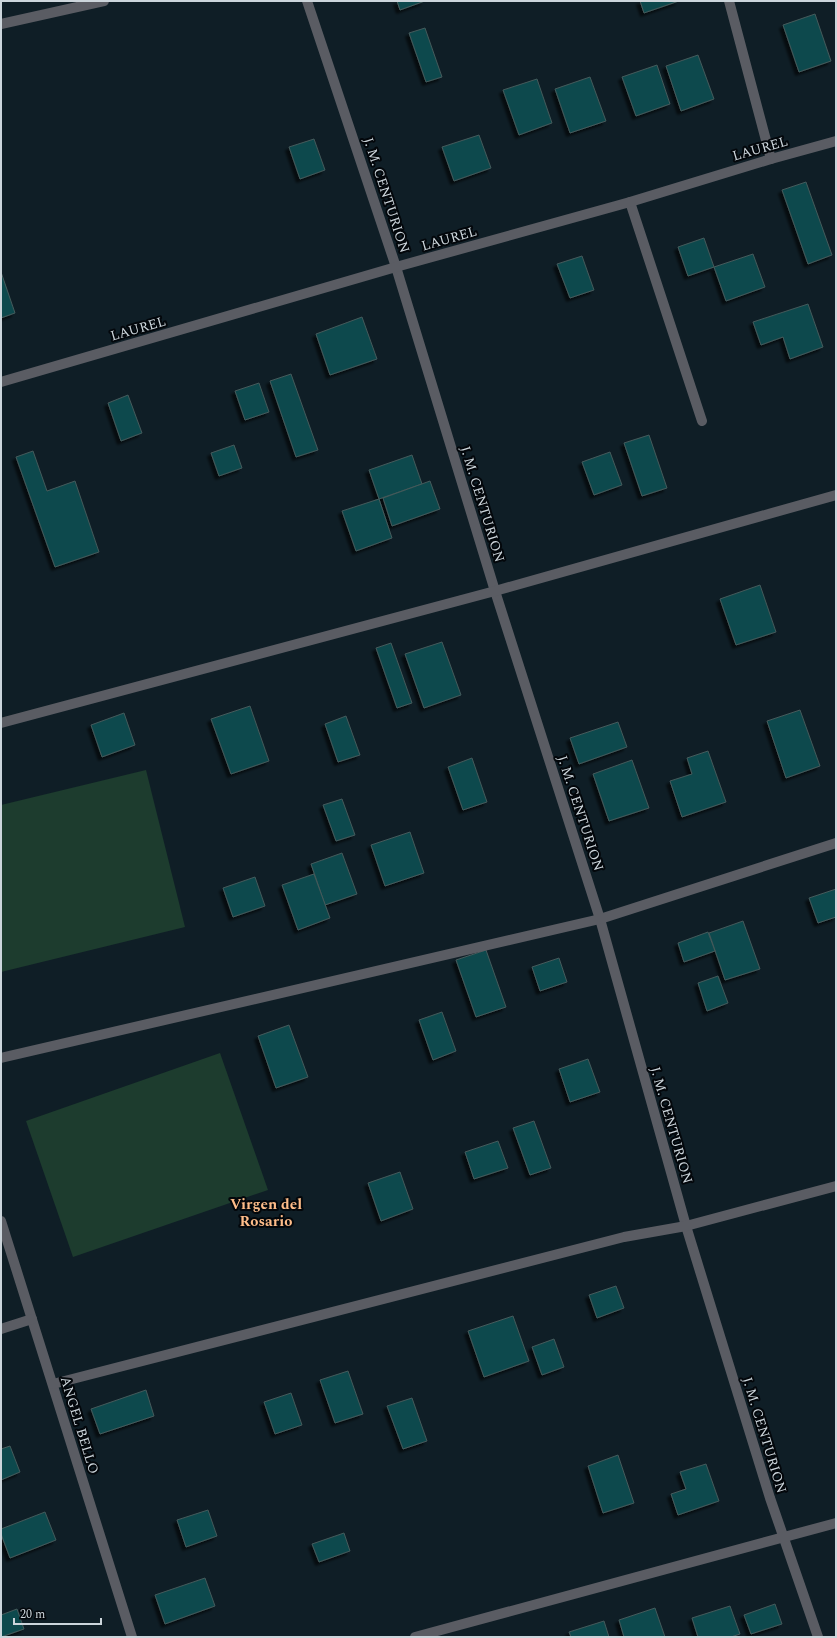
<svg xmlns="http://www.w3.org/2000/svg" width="837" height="1638" viewBox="0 0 837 1638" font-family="Spectral,serif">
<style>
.green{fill:#1d3c2e}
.building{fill:#114a4d;stroke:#445a5b;filter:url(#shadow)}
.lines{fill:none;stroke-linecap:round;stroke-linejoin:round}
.minor{stroke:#5a5c63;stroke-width:10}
.labels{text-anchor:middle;stroke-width:4;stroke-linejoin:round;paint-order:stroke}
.street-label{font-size:14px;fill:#ccd5db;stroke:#03070b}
.neighbourhood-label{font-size:15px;font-weight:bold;fill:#fdbc89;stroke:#03070b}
</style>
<defs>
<filter id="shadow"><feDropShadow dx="-3.5" dy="3.5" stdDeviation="1" flood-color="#0009"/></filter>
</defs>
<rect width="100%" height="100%" fill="#0f1e26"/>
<g class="green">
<polygon points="146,770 185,927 1,972 1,805"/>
<polygon points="220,1053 268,1190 73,1257 26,1121"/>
</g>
<g class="building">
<polygon points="397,1 425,1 400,10"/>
<polygon points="640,1 679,1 644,13"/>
<polygon points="815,14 831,61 799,72 783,25"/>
<polygon points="425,28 442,77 426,82 409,33"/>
<polygon points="698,55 714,99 681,111 666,66"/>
<polygon points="657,65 670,104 636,116 622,77"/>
<polygon points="590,77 606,121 570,133 555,89"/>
<polygon points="537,79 552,123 519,135 503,90"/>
<polygon points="479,135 491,168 454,181 442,147"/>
<polygon points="314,139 325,170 300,179 289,147"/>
<polygon points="806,182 832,255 808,264 782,190"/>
<polygon points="704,238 714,267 688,276 678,247"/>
<polygon points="753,254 765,287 726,301 714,267"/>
<polygon points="582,256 594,290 570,298 557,264"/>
<polygon points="1,272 15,313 1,318"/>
<polygon points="808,304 823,347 790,359 783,337 761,345 753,322"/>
<polygon points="362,317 377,359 330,375 316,334"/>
<polygon points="291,374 318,450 296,457 270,381"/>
<polygon points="259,383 269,412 245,420 235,391"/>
<polygon points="128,395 142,433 121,441 108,403"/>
<polygon points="649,435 667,488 642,496 624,443"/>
<polygon points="234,445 242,468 219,476 211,453"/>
<polygon points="33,451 47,491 75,481 99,552 55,567 16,457"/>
<polygon points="610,452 622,485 594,495 582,462"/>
<polygon points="412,455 422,484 379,499 369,470"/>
<polygon points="430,481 440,509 392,526 383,498"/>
<polygon points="379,499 392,538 356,551 342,511"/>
<polygon points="760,585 776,632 736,645 720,599"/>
<polygon points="442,642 461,695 424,708 405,654"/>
<polygon points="391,643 412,703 397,708 376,648"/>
<polygon points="250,706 269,761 231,774 211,719"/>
<polygon points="800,710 820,766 786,778 767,721"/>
<polygon points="124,713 135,745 102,757 91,725"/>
<polygon points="346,716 360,755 338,762 325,724"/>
<polygon points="618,722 627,747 579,764 570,738"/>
<polygon points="708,751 726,802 682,817 670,781 692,774 687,758"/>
<polygon points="472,758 487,802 463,810 448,767"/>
<polygon points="632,760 649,808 609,821 593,774"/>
<polygon points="342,799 355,835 336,841 323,805"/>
<polygon points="410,832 424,873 385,886 371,845"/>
<polygon points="342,853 357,894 325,905 311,864"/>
<polygon points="314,874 330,918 298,930 282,885"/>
<polygon points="255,877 265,906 233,917 223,888"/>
<polygon points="836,889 836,917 818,923 809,898"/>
<polygon points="743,921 760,969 725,980 709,933"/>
<polygon points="708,932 715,951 684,962 678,943"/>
<polygon points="486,950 506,1007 476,1017 456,960"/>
<polygon points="559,958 567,982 540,991 532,967"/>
<polygon points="718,976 728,1003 707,1011 698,983"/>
<polygon points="442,1012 456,1051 433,1060 419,1020"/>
<polygon points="289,1025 308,1077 276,1088 258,1036"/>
<polygon points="588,1059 600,1092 570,1102 559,1069"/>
<polygon points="534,1121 551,1168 530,1175 513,1128"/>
<polygon points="498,1141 508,1168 474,1179 465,1152"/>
<polygon points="400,1172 413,1209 381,1221 368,1183"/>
<polygon points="616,1286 624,1308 597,1318 589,1295"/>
<polygon points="513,1316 529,1361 484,1377 468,1331"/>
<polygon points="554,1339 564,1367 542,1375 532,1347"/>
<polygon points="348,1371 363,1414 335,1423 320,1380"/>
<polygon points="146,1390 154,1416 100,1434 91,1409"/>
<polygon points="291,1393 302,1425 275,1434 264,1402"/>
<polygon points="412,1398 427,1441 403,1449 387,1406"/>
<polygon points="10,1446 20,1472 1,1480 1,1449"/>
<polygon points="618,1455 634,1503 603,1513 588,1466"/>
<polygon points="706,1464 719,1501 678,1515 671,1494 686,1489 680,1472"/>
<polygon points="208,1510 217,1536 186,1547 177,1520"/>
<polygon points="45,1512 56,1540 10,1558 1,1534 1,1529"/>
<polygon points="344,1533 350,1551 319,1562 312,1544"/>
<polygon points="205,1578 215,1606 165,1624 155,1595"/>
<polygon points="775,1604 782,1624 751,1634 744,1615"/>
<polygon points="730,1606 740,1634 731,1637 698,1637 692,1618"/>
<polygon points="655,1608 665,1637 624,1637 619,1620"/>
<polygon points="17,1609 24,1629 1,1637 1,1615"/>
<polygon points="604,1621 609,1637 571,1637 569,1632"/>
</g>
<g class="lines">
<g class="minor">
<polyline points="307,1 396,267 495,591 600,919 686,1226 770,1498 818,1637"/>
<polyline points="729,1 771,159"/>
<polyline points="1,24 104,1"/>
<polyline points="630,202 702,421"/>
<polyline points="1,382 396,267 630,202 771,159 836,141"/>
<polyline points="1,723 495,591 836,495"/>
<polyline points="1,1058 600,919 836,843"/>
<polyline points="1,1221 132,1637"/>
<polyline points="1,1329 32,1319"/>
<polyline points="53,1384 624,1237 686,1226 836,1186"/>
<polyline points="415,1637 836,1523"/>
</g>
</g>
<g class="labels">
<g class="street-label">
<text transform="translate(760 148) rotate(-16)" y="5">LAUREL</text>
<text transform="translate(387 195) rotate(72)" y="5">J. M. CENTURION</text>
<text transform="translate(449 238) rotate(-16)" y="5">LAUREL</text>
<text transform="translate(138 328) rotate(-16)" y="5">LAUREL</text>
<text transform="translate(483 504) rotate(73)" y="5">J. M. CENTURION</text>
<text transform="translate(581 813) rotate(72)" y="5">J. M. CENTURION</text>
<text transform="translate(672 1125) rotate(74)" y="5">J. M. CENTURION</text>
<text transform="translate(80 1425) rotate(73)" y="5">ANGEL BELLO</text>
<text transform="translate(765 1435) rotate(73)" y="5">J. M. CENTURION</text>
</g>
<g class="neighbourhood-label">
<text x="266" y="1209">Virgen del<tspan x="266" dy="17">Rosario</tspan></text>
</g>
</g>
<rect width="837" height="1638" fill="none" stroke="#ccd5db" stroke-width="4"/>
<path d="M14 1618v6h87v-6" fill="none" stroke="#ccd5db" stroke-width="2"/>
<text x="20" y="1618" font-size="12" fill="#ccd5db" stroke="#03070b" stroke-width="3" paint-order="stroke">20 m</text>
</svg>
